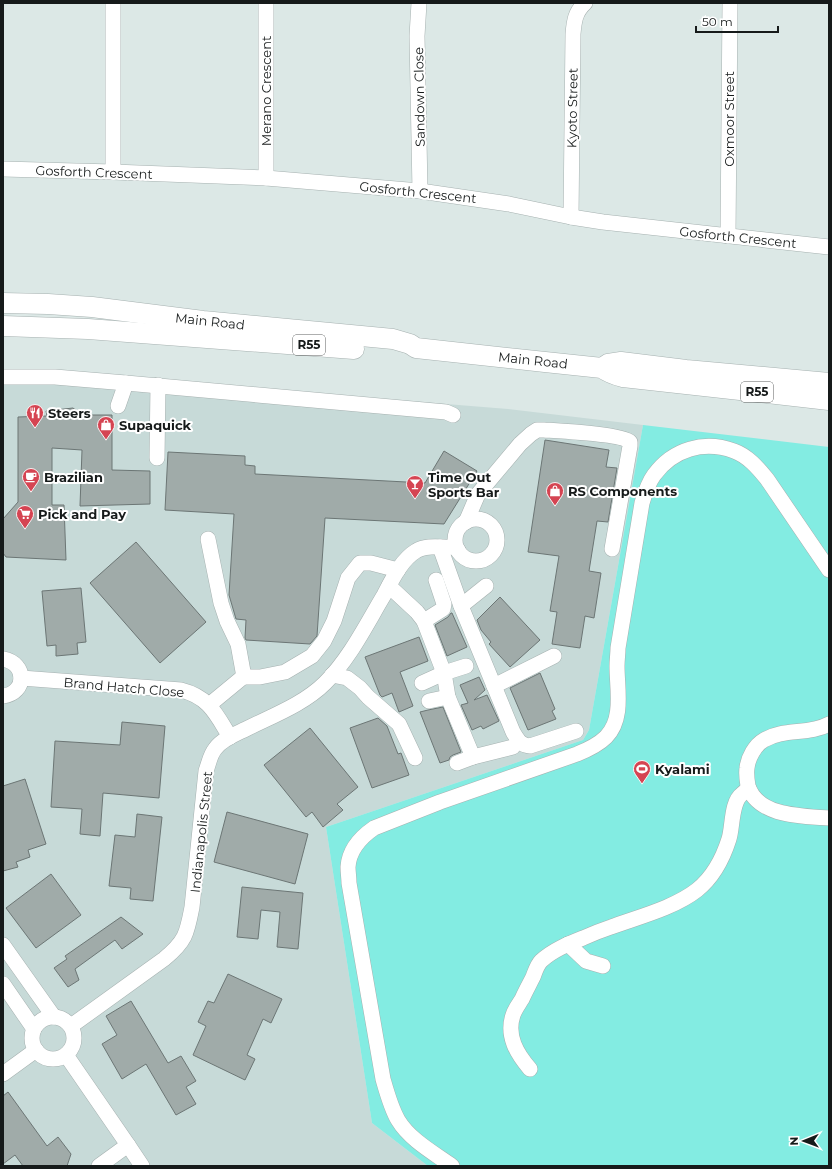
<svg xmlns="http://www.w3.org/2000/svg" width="832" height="1169" viewBox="0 0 832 1169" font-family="Montserrat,sans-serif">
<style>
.built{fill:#c7dad8}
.green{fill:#83ece2}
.building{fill:#a0aba9;stroke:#6c7675}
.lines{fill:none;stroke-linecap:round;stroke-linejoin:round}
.minor-casing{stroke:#a6b1b0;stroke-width:16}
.major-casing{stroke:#a6b1b0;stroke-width:21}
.minor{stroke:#fff;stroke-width:15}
.major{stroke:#fff;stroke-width:20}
.labels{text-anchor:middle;stroke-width:4;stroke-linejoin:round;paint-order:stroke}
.shield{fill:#fff;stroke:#5c5f5f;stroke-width:1}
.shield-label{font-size:12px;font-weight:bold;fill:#161a1a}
.street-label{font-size:13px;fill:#161a1a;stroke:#fff}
.poi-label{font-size:13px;font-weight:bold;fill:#161a1a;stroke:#fff;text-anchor:start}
</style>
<rect width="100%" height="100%" fill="#dce8e6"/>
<polygon class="built" points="23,370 508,409 643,425 589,730 583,740 326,827 372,1123 428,1166 3,1166 3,371"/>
<polygon class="green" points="643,425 829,447 829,1166 428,1166 372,1123 326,827 583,740 589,730"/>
<g class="building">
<polygon points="73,408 82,415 112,415 112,470 150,471 150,504 80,506 82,450 52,448 52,505 64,505 66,560 6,557 3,553 3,519 18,502 18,417 47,416 46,411"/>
<polygon points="545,440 609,450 606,467 617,468 608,522 597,521 589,571 601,573 594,618 585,616 580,648 552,644 557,612 550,611 559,556 528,552"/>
<polygon points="444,451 477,471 444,524 325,518 317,636 310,644 246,640 245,638 246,620 236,619 229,595 234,514 165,510 168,452 245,456 245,465 255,466 255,474 425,483"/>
<polygon points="136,542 206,622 160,663 90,583"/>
<polygon points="81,588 86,642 77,643 78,654 56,656 56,645 47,646 42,591"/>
<polygon points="500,597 540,640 510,667 489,644 491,642 481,630 477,620"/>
<polygon points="451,613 452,613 467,647 447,656 435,625 448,617"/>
<polygon points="419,637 428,661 400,672 413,706 399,712 392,693 382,697 380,695 365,657"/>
<polygon points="540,673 555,709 552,711 556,719 528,730 510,688"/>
<polygon points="479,677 485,690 474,700 487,695 499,721 483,729 481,726 472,730 461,705 468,703 460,685"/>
<polygon points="443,707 461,752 453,755 450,757 449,760 440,763 420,712 428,710"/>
<polygon points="378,718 387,726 398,754 401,753 409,775 372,788 350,728"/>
<polygon points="122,722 165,726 159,798 103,793 100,836 80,834 82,809 51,807 55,741 120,745"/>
<polygon points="310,728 358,787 337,804 343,810 323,827 312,812 306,817 264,765"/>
<polygon points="25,779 46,844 28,850 30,857 16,862 18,867 3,871 3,786"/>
<polygon points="227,812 308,834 295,884 214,862"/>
<polygon points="137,814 162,817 153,901 130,899 131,888 109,886 115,835 135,837"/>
<polygon points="51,874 81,915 36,948 6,908"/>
<polygon points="242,887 303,893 298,949 277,947 280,912 261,910 258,939 237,937"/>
<polygon points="121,917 143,934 122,949 115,940 75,969 79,980 68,987 54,968 67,959 65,956"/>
<polygon points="228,974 282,999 271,1023 263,1019 247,1055 255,1059 245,1080 193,1055 206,1026 198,1022 208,1001 214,1003"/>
<polygon points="131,1001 168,1063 181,1056 196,1081 186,1087 196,1104 176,1115 146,1064 122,1079 102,1044 117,1035 106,1016"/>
<polygon points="8,1092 47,1146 58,1137 71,1154 67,1166 23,1166 15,1155 3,1164 3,1096"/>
</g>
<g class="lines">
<defs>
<g id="minor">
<polyline points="113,3 113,172"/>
<polyline points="266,3 266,178"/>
<polyline points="419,3 417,36 420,191"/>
<polyline points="3,169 113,172 266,178 420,191 509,204 571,217 603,222 829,247"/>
<path d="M 571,217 L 573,34 C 574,22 575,12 585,3"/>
<polyline points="728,236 730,3"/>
<polyline points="3,377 55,377 126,383 446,412 453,415"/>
<polyline points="118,406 126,383"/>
<polyline points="157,458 158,385"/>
<circle cx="476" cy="540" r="21"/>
<path d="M 466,522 L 478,494 L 520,444 L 531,434 L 537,430 L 544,430 C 559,431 622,434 630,442 L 630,446 L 612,549"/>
<polyline points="208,539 221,603 227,621 238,644 244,677"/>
<path d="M 440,547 L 461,606 L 513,732 C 518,740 520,745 530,746 L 576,731"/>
<polyline points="389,586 417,612 424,621 444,673 448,697 473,757 513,747"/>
<polyline points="461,606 486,586"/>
<polyline points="424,621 443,609 444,604 436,580"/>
<path d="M 3,659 C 27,663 27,693 3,696"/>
<polyline points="332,675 347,678 360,688 368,697 399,724 415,758"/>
<path d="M 21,678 L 181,690 C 209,697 216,714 230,737"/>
<polyline points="422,683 444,673 466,666"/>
<polyline points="494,686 554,656"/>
<polyline points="429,701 448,697"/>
<polyline points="209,705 243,677 260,677 285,672 312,656 324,641 334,621 348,578 360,563 371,563 398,570"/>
<path d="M 829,724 C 809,735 784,728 764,740 C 755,745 748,758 747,768 C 746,774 747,780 748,786 C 758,817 803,816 829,818"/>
<polyline points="457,763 473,757"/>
<polyline points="568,944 586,961 603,966"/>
<polyline points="3,945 54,1017"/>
<polyline points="3,984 34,1029"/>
<circle cx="53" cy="1038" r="21"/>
<path d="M 71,1026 L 164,959 C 186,941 187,933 192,907 L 206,771 C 209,763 210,755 215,749 C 222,739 236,734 246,729 C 272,716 304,704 325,683 C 350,658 366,625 384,595 C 392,580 401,560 416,551 C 427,544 443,548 455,547 L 458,550"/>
<polyline points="66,1055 128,1145 142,1166"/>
<path d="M 530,1069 C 517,1054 506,1036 513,1015 C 515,1009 519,1004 522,999 C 525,992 529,985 533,977 C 535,972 537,965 541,961 C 553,950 568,944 583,938 C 592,934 602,930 611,927 C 638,917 674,908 697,890 C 712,878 723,858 729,839 C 733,826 731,802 742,794 C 744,792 747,790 749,789"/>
<polyline points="3,1074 36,1050"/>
<polyline points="99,1166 128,1145"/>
<path d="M 452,1166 C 434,1153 410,1140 398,1120 C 391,1108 387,1093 383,1079 L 349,883 C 349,878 348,872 348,867 C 349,850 361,837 374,828 L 440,802 L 577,754 C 587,750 598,745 606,737 C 624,719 617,689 617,666 C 617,660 618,654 618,648 L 642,503 C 645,493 648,483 654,475 C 673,449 704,440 734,451 C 748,456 758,468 767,479 L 829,570"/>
</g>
<g id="major">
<path d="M 3,303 L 48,304 L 92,307 L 203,321 L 393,339 L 410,344 L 416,348 L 545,362 L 602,368 C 609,373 615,375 623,377 L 829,400"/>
<polyline points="3,326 88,329 354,349"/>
<polyline points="602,368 608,364 621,362 686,370 829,383"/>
</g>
</defs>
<use href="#minor" class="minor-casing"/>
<use href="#major" class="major-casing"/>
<use href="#minor" class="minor"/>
<use href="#major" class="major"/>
</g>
<defs>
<symbol id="restaurant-pin" viewBox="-11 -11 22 30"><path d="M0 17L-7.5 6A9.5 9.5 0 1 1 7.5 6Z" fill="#d54452" stroke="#fff"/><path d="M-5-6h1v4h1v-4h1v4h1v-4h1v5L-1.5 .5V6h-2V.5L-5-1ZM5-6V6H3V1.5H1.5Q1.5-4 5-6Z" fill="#fff"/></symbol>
<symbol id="shop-pin" viewBox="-11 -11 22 30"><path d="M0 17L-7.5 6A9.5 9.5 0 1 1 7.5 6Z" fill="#d54452" stroke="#fff"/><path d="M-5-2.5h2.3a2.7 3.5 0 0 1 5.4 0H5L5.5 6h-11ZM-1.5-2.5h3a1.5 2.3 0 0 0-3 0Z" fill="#fff"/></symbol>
<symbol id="cafe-pin" viewBox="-11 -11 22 30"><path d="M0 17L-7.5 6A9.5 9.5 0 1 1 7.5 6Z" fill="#d54452" stroke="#fff"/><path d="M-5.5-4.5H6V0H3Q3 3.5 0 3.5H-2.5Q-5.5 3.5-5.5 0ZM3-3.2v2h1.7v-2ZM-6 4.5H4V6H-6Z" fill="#fff"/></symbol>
<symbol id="bar-pin" viewBox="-11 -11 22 30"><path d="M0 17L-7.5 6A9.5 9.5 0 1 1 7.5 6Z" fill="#d54452" stroke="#fff"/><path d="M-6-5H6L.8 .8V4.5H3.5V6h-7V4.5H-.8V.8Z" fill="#fff"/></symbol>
<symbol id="supermarket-pin" viewBox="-11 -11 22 30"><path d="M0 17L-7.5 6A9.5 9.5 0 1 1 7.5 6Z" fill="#d54452" stroke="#fff"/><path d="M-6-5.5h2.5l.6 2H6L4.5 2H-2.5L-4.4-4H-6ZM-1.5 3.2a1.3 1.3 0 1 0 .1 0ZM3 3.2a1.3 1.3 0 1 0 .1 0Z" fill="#fff"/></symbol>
<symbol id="stadium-pin" viewBox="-11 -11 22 30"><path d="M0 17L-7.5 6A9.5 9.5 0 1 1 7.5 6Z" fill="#d54452" stroke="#fff"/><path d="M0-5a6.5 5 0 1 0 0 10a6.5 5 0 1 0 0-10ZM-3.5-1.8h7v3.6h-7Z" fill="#fff"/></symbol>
</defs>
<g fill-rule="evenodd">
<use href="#restaurant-pin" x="25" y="403" width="20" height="27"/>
<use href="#shop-pin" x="96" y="415" width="20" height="27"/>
<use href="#cafe-pin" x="21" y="467" width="20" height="27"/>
<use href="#bar-pin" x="405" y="474" width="20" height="27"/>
<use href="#shop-pin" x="545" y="481" width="20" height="27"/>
<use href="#supermarket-pin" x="15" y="504" width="20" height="27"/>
<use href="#stadium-pin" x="632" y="759" width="20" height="27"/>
</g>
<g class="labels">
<g class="shield">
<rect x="293" y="335" width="32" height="20" rx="3"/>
<rect x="741" y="382" width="32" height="20" rx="3"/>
</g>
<g class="shield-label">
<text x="309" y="349">R55</text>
<text x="757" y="396">R55</text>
</g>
<g class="street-label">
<text transform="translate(266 91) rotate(-90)" y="5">Merano Crescent</text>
<text transform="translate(419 97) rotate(-91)" y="5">Sandown Close</text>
<text transform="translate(572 108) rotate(-89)" y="5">Kyoto Street</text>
<text transform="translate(729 119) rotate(-90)" y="5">Oxmoor Street</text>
<text transform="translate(94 172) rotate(2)" y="5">Gosforth Crescent</text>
<text transform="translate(418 192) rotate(6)" y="5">Gosforth Crescent</text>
<text transform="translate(738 237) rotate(6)" y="5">Gosforth Crescent</text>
<text transform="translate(210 321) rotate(6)" y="5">Main Road</text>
<text transform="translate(533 360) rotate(6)" y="5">Main Road</text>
<text transform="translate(124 687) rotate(5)" y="5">Brand Hatch Close</text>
<text transform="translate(201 832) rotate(-84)" y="5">Indianapolis Street</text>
</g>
<g class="poi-label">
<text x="48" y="418">Steers</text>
<text x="119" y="430">Supaquick</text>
<text x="44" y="482">Brazilian</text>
<text x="428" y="482">Time Out<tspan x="428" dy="15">Sports Bar</tspan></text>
<text x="568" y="496">RS Components</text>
<text x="38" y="519">Pick and Pay</text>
<text x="655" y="774">Kyalami</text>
</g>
</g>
<rect width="832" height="1169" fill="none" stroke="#161a1a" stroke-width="8"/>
<g transform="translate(804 1141) rotate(269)" stroke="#ffffff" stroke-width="3" paint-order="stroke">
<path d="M0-3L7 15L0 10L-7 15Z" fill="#161a1a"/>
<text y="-6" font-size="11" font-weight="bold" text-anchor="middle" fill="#161a1a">N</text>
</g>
<path d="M696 26v6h82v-6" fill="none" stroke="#161a1a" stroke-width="2"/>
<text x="702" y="26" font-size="12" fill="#161a1a" stroke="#ffffff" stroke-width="3" paint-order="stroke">50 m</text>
</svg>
